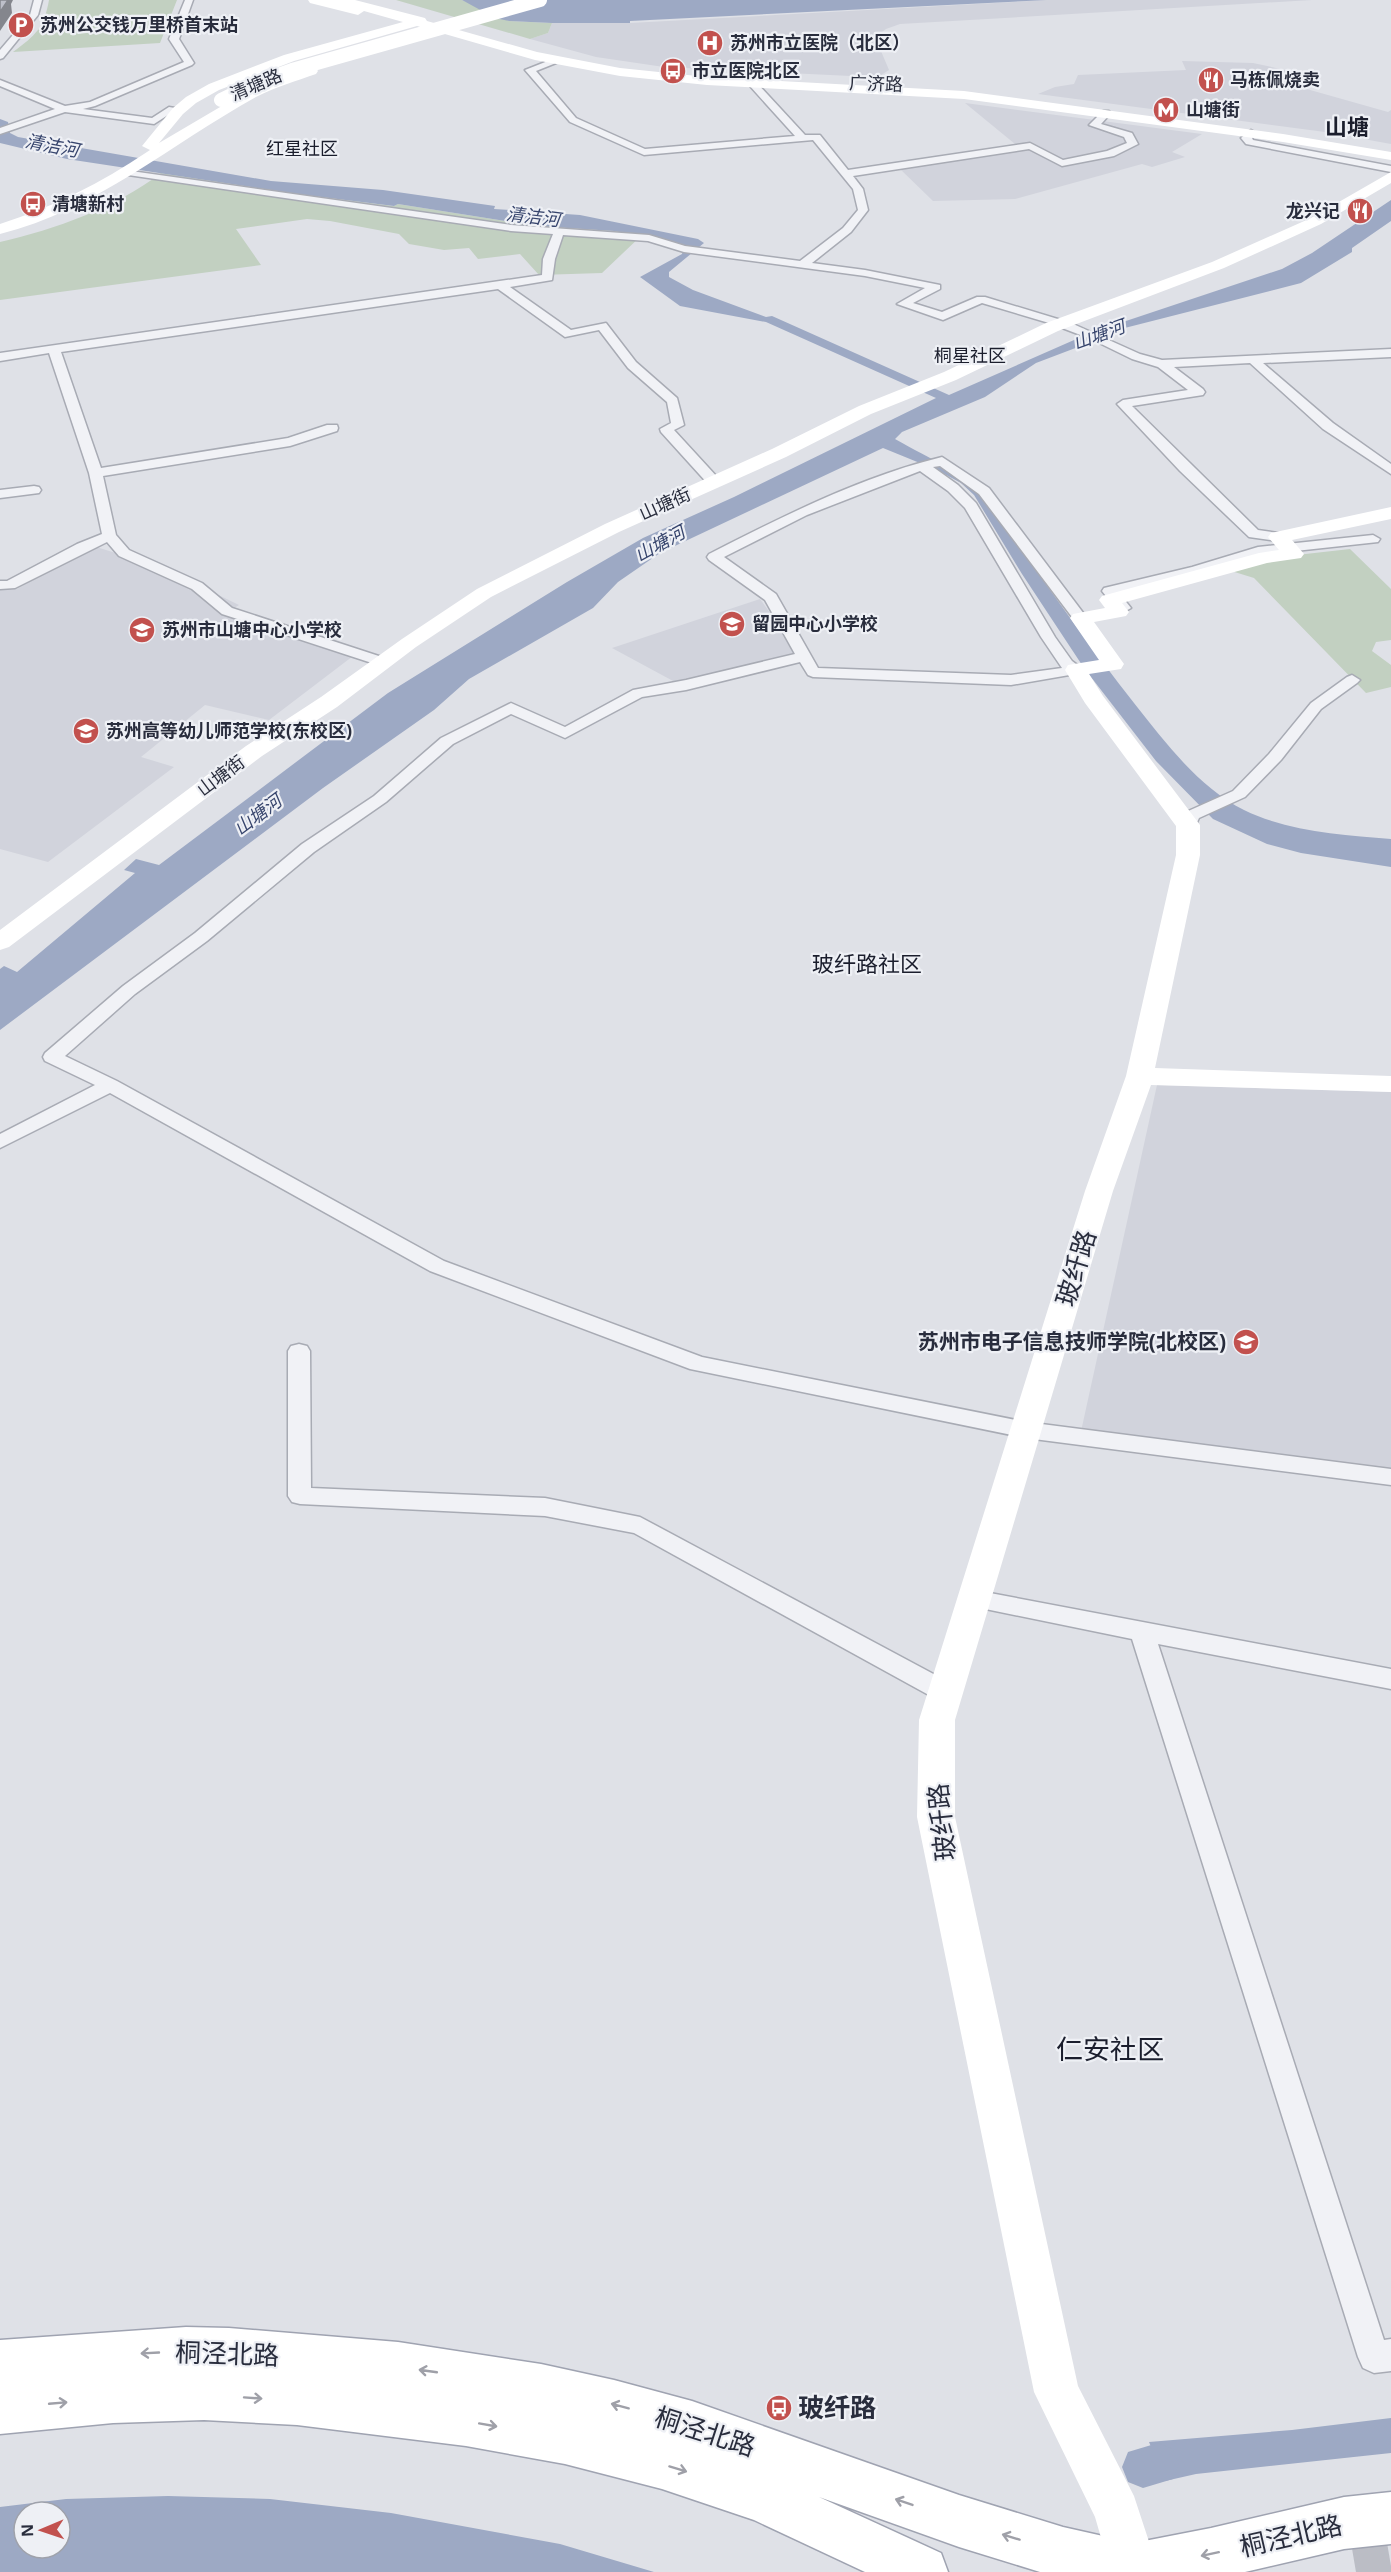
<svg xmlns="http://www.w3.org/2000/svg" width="1391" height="2572" viewBox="0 0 1391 2572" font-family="'Open Sans','Noto Sans SC',sans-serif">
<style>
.built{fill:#d1d3dc}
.green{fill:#c2d0c1}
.water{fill:#9da9c4;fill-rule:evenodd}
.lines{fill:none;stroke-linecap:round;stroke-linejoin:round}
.canal{fill:#9da9c4;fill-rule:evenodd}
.primary-tunnel{stroke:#bbbdc5;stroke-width:46;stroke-dasharray:46 23;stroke-linecap:butt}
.street-casing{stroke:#a8abb4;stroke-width:3}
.primary-casing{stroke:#9fa3b1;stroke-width:3}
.street{fill:#f1f2f6;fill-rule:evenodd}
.secondary{fill:#fff;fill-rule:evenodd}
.primary{fill:#fff;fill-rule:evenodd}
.secondary-bridge{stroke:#fff;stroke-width:14}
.shaded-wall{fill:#84868d}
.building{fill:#bdbfc9;stroke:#84868d;stroke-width:1.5}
.oneway{stroke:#9fa0a8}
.labels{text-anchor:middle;stroke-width:4.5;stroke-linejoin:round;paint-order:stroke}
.far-poi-label{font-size:18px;font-weight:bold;fill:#292d3d;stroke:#eef0f5;text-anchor:start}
.far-street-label{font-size:18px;fill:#292d3d;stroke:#eef0f5}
.far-water-label{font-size:18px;font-style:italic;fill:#37456d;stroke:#eef0f5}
.far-neighbourhood-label{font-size:18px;fill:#1b1e2d;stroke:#eef0f5}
.poi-label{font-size:21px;font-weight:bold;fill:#292d3d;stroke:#eef0f5;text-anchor:end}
.far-district-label{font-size:22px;font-weight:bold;fill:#1b1e2d;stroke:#eef0f5}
.neighbourhood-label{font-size:22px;fill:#1b1e2d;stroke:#eef0f5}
.near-street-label{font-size:26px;fill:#292d3d;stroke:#eef0f5}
.near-poi-label{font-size:26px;font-weight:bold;fill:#292d3d;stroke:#eef0f5;text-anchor:start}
.near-neighbourhood-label{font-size:27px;fill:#1b1e2d;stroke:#eef0f5}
</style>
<rect width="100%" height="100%" fill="#dfe1e7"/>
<g class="built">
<polygon points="1048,0 1312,0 900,24 886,29 875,37 889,70 878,77 872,77 664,67 596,57 530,39 548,33 552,23 630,23"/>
<polygon points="1182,61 1253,63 1290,71 1296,86 1388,112 1391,110 1391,144 1325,132 1038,94 1055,87 1074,84 1078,75 1186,70"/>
<polygon points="965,103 1202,134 1172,152 1185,157 1152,167 1142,164 1015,199 933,201 899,168 942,157 1015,144"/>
<polygon points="93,546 161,567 239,605 228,612 357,653 269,720 205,705 141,757 174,767 48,862 0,849 0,590 17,589"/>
<polygon points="760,599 803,659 686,688 612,648"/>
<polygon points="1157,1085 1391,1092 1391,1480 1080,1436"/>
</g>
<g class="green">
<path d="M 49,0 L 177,0 L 160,43 L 13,52 C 36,35 44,28 49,0 Z"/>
<polygon points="396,0 462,0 509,21 552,23 548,33 530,39"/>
<path d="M 161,173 L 297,194 L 394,206 L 398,204 L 536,226 L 614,231 L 642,235 L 602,273 L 539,275 L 520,254 L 478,259 L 469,248 L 444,250 L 409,244 L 399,234 L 330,221 L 307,219 L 236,229 L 261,265 L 0,300 L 0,242 C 56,229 115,208 161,173 Z"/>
<polygon points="1350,549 1391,589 1391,640 1376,642 1372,651 1391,665 1391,687 1366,693 1254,578 1228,570 1269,558"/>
</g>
<g class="water">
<polygon points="462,0 1047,0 630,21 630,23 552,23 509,21 495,18"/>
<path d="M 0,119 L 8,122 L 10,133 L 18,137 L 271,181 L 383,190 L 495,206 L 494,209 L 580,215 L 698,239 L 704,243 L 669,272 L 669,277 L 693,290 L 766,317 L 772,316 L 949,395 L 1090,333 L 1282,269 L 1312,253 L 1391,200 L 1391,221 L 1352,248 L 1352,252 L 1301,283 L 1105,333 L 1086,341 L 1086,344 L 1036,363 L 985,397 L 902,432 L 895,439 C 932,460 960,470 989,503 C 1036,570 1083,638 1134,703 C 1165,742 1198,787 1244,810 C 1289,832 1342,835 1391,839 L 1391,867 L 1301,853 L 1267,844 L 1213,819 L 1156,761 L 1084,668 L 1022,574 L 974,495 L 961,483 L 937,470 L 883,448 L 660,553 L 618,582 L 593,608 L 469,679 L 434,710 L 323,788 L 0,1030 L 0,969 L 4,966 L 17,972 L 135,873 L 124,870 L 136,859 L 159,865 L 388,693 L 567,582 L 643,538 L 734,497 L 936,398 L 766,322 L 680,306 L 640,277 L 682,254 L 684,247 L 679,244 L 614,231 L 536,226 L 398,204 L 394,206 L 297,194 L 67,159 L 0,143 Z"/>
<polygon points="1391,2418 1391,2453 1196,2474 1165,2481 1149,2442 1292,2430"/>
<path d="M 168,2496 L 270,2499 L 391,2513 L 560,2544 L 654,2572 L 0,2572 L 0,2507 L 66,2499 ZM 24,2512 L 60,2512 L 60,2548 L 24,2548 Z"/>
</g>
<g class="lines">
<polygon class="canal" points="1158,2443 1173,2449 1179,2464 1173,2479 1143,2488 1128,2482 1122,2467 1128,2452"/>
<polyline class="primary-tunnel" points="1356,2572 1391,2566"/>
<defs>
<g id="street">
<polygon points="34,0 42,0 38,15 3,58 0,59 0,50 30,15"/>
<polygon points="185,0 193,0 179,39 194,63 192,65 95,106 83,109 152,118 169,107 181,109 181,113 171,113 154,124 65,112 0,134 0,128 55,109 0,86 0,80 65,106 90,102 184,62 169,39"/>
<polygon points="553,59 561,61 536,71 576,118 645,149 795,136 749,85 747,83 752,80 755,81 805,135 820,135 848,170 1030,143 1063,160 1107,151 1127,143 1124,137 1089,125 1103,111 1109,111 1111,113 1101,124 1132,133 1138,144 1114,156 1062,166 1029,149 853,176 863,189 868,210 851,232 812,263 865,270 940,285 940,289 913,303 942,312 977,297 985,297 1071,323 1140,354 1162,360 1391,349 1391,357 1263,363 1333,423 1391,464 1391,474 1323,429 1250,363 1174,367 1203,389 1205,392 1203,395 1132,406 1258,530 1278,533 1285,537 1278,541 1249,537 1180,471 1117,404 1123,400 1188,390 1158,367 1132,359 1091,339 1049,323 982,303 943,320 897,304 925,288 865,276 684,252 648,241 563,235 555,259 552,280 510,287 571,330 606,323 636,362 677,398 684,425 674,430 719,479 721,482 719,485 709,485 661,432 660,429 671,423 667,402 628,368 599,330 565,337 498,289 61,352 101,468 288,438 327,425 337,425 338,428 337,431 290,446 103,476 116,535 129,550 202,583 232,608 388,659 391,662 388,665 378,665 222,614 192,589 119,556 107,542 15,588 0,589 0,581 7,581 77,544 102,534 89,473 49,353 0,361 0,353 542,275 543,259 553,234 511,231 128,175 123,172 124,170 511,225 649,235 685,246 800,261 843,228 858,210 853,189 813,140 644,155 570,122 525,70"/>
<polygon points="1251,130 1256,133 1252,138 1253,140 1391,166 1391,172 1246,144 1241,138"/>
<path d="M 942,457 L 989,488 L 1087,618 L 1085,621 L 1075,621 L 979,494 L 940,466 L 933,467 L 958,485 L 976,503 L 1055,637 L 1072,661 L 1084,670 L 1081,673 L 1011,685 L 813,677 L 808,675 L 800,662 L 686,690 L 642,697 L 565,738 L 511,714 L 453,744 L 386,802 L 314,852 L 207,941 L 135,994 L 65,1056 L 117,1081 L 444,1261 L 702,1357 L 1026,1422 L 1391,1469 L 1391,1485 L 1026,1438 L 690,1369 L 430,1271 L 110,1093 L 0,1148 L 0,1134 L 95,1085 L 45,1061 L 43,1057 L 45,1053 L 123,986 L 195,933 L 302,844 L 374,796 L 441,738 L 511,703 L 565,727 L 633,690 L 686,680 L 795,654 L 765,600 L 709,560 L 707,557 L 709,554 C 784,516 860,477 942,457 ZM 920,471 L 948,491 L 965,508 L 1041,637 L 1062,668 L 1011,675 L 818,668 L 776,594 L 724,557 L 807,515 Z"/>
<polygon points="34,486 39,487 41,490 39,493 0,498 0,490"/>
<polygon points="1373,535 1380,539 1378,542 1259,555 1201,573 1119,593 1131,608 1124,612 1109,613 1107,610 1109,607 1114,606 1102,591 1104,588 1192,567 1258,547"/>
<polygon points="1352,675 1360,680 1357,683 1321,709 1281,760 1245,797 1199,818 1194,829 1182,829 1180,825 1186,812 1233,791 1269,754 1311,703 1347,677"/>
<polygon points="299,1344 307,1346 310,1351 311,1488 545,1498 640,1517 954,1685 957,1692 954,1699 945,1702 936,1699 634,1533 545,1516 300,1504 292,1502 288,1496 288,1351 291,1346"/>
<polygon points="974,1590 1391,1669 1391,1689 1158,1644 1384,2340 1391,2339 1391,2371 1374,2373 1363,2368 1358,2357 1132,1639 966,1605 962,1599 966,1593"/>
</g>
<polygon id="primary" points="186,2327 229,2328 398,2342 541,2364 614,2380 692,2401 959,2495 1063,2527 1134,2543 1211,2528 1344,2497 1391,2492 1391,2544 1344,2549 1245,2572 1040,2572 959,2547 819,2497 941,2553 948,2572 865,2572 754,2520 662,2489 565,2464 466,2446 297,2425 204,2420 113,2423 0,2434 0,2340"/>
</defs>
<use href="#street" class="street-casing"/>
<use href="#primary" class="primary-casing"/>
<use href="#street" class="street"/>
<g class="secondary">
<path d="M 308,0 L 355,0 L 425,18 L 427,21 L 537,52 L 620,68 L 707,77 L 964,91 L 1283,134 L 1391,152 L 1391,160 L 1283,142 L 964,99 L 707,85 L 620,76 L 535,60 L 417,26 L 294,61 L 219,90 L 196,103 L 183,114 L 159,143 L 249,90 L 306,68 L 316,68 L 318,71 L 316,74 C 296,81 275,87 256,97 C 171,144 96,210 0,234 L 0,224 C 53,207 101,183 147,152 L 150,150 L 142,146 L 173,108 L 186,97 L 209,84 L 284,55 L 403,22 L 364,11 L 358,15 L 310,3 Z"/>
<polygon points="1391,172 1391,183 1321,224 1224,268 1058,331 956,380 871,414 786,457 619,532 491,597 416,647 337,707 262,756 9,947 0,950 0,930 246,746 321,697 402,639 477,589 605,524 772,449 859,406 944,372 1046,323 1212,262 1311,218"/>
<polygon points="1391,507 1391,519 1292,540 1304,554 1301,558 1267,563 1122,603 1129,612 1126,616 1094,622 1124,664 1121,669 1089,674 1103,696 1200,825 1200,855 1155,1068 1391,1076 1391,1092 1151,1085 1113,1191 955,1720 955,1817 1078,2386 1134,2496 1159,2572 1111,2572 1095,2517 1034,2392 917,1817 919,1720 1085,1191 1126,1076 1176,855 1176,826 1085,703 1065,670 1068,665 1099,660 1070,618 1073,614 1105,608 1099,600 1102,596 1259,553 1279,550 1268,537 1271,533"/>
</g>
<use href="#primary" class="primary"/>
<polyline class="secondary-bridge" points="221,100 256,83 292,70 540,0"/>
</g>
<polygon class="shaded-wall" points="3,0 13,0 11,4 12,13 0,31 0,12"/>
<polygon class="building" points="0,0 8,0 0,12"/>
<defs><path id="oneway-shaft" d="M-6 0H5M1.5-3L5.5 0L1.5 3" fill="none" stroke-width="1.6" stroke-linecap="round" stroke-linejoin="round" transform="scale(1.5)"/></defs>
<g class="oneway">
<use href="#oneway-shaft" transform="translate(150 2353) rotate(177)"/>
<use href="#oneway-shaft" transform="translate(428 2371) rotate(-172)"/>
<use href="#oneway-shaft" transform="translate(253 2398) rotate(4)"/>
<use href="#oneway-shaft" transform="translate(58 2403) rotate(-5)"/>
<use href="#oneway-shaft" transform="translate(620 2406) rotate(-165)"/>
<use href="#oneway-shaft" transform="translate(488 2425) rotate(10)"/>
<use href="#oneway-shaft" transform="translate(678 2469) rotate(17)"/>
<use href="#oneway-shaft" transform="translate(904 2502) rotate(-161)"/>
<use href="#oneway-shaft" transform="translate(1011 2537) rotate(-163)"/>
<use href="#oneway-shaft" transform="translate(1210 2554) rotate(168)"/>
</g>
<defs>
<symbol id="parking-disc" viewBox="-11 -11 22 22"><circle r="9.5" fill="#c2514e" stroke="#eef0f5"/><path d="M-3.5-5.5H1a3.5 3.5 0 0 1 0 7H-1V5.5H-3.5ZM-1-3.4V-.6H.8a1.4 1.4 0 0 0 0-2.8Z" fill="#fff"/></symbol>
<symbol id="hospital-disc" viewBox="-11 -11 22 22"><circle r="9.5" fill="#c2514e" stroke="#eef0f5"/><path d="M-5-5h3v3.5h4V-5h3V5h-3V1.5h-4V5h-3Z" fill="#fff"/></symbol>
<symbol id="bus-disc" viewBox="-11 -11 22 22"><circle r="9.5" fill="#c2514e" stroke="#eef0f5"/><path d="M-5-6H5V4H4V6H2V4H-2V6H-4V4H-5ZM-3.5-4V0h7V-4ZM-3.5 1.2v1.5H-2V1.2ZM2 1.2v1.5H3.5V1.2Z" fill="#fff"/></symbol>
<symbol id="restaurant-disc" viewBox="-11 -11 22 22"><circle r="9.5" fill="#c2514e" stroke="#eef0f5"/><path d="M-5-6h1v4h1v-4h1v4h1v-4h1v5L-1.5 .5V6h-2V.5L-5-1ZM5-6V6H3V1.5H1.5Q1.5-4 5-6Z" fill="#fff"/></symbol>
<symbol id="metro-disc" viewBox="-11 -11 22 22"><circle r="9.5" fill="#c2514e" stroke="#eef0f5"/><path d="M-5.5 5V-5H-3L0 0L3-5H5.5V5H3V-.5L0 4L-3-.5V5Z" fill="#fff"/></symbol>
<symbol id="school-disc" viewBox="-11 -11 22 22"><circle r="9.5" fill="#c2514e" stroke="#eef0f5"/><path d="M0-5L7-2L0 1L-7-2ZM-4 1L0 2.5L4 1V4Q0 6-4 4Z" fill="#fff"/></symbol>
<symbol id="university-disc" viewBox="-11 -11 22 22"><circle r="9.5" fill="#c2514e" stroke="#eef0f5"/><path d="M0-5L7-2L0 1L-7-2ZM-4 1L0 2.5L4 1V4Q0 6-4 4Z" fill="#fff"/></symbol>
</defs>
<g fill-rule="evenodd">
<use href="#parking-disc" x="6" y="10" width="30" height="30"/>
<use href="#hospital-disc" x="695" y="28" width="30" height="30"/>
<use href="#bus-disc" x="658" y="56" width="30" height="30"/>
<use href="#restaurant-disc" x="1196" y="65" width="30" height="30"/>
<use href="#metro-disc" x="1151" y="95" width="30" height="30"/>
<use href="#bus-disc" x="18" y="189" width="30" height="30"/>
<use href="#restaurant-disc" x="1345" y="196" width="30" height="30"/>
<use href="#school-disc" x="717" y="609" width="30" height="30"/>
<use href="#school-disc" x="127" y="615" width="30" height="30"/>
<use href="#university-disc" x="71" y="716" width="30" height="30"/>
<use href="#university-disc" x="1231" y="1327" width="30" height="30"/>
<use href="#bus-disc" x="764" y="2393" width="30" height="30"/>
</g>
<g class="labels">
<g class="far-poi-label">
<text x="40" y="31">苏州公交钱万里桥首末站</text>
<text x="730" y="49">苏州市立医院（北区）</text>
<text x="692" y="77">市立医院北区</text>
<text x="1230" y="86">马栋佩烧卖</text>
<text x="1186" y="116">山塘街</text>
<text x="52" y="210">清塘新村</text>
<text x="1340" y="217" text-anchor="end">龙兴记</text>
<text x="752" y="630">留园中心小学校</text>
<text x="162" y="636">苏州市山塘中心小学校</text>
<text x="106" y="737">苏州高等幼儿师范学校(东校区)</text>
</g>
<g class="far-street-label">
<text transform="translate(876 84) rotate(2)" y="6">广济路</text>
<text transform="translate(256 85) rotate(-23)" y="6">清塘路</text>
<text transform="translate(665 504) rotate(-24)" y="6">山塘街</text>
<text transform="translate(221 776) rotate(-37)" y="6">山塘街</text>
</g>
<g class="far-water-label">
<text transform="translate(52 146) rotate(11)" y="6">清洁河</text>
<text transform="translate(533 217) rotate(7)" y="6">清洁河</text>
<text transform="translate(1099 335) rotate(-20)" y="6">山塘河</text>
<text transform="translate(660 544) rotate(-29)" y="6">山塘河</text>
<text transform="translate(258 815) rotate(-37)" y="6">山塘河</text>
</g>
<g class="far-neighbourhood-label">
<text x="302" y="155">红星社区</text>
<text x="970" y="362">桐星社区</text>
</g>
<g class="poi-label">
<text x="1226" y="1349">苏州市电子信息技师学院(北校区)</text>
</g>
<g class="far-district-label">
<text x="1347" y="135">山塘</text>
</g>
<g class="neighbourhood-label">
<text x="867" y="972">玻纤路社区</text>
</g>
<g class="near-street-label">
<text transform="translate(1076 1268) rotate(-73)" y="9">玻纤路</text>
<text transform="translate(942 1822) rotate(-96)" y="9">玻纤路</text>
<text transform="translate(227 2354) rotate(2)" y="9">桐泾北路</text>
<text transform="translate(705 2432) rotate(18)" y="9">桐泾北路</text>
<text transform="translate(1291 2536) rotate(-13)" y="9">桐泾北路</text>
</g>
<g class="near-poi-label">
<text x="798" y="2417">玻纤路</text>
</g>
<g class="near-neighbourhood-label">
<text x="1110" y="2059">仁安社区</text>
</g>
</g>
<g transform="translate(42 2530) rotate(268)"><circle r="28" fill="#eef0f5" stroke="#9fa2ab" stroke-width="1.5"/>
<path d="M0-4.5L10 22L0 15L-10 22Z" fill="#c2514e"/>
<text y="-9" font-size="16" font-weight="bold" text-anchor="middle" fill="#292d3d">N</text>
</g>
</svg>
